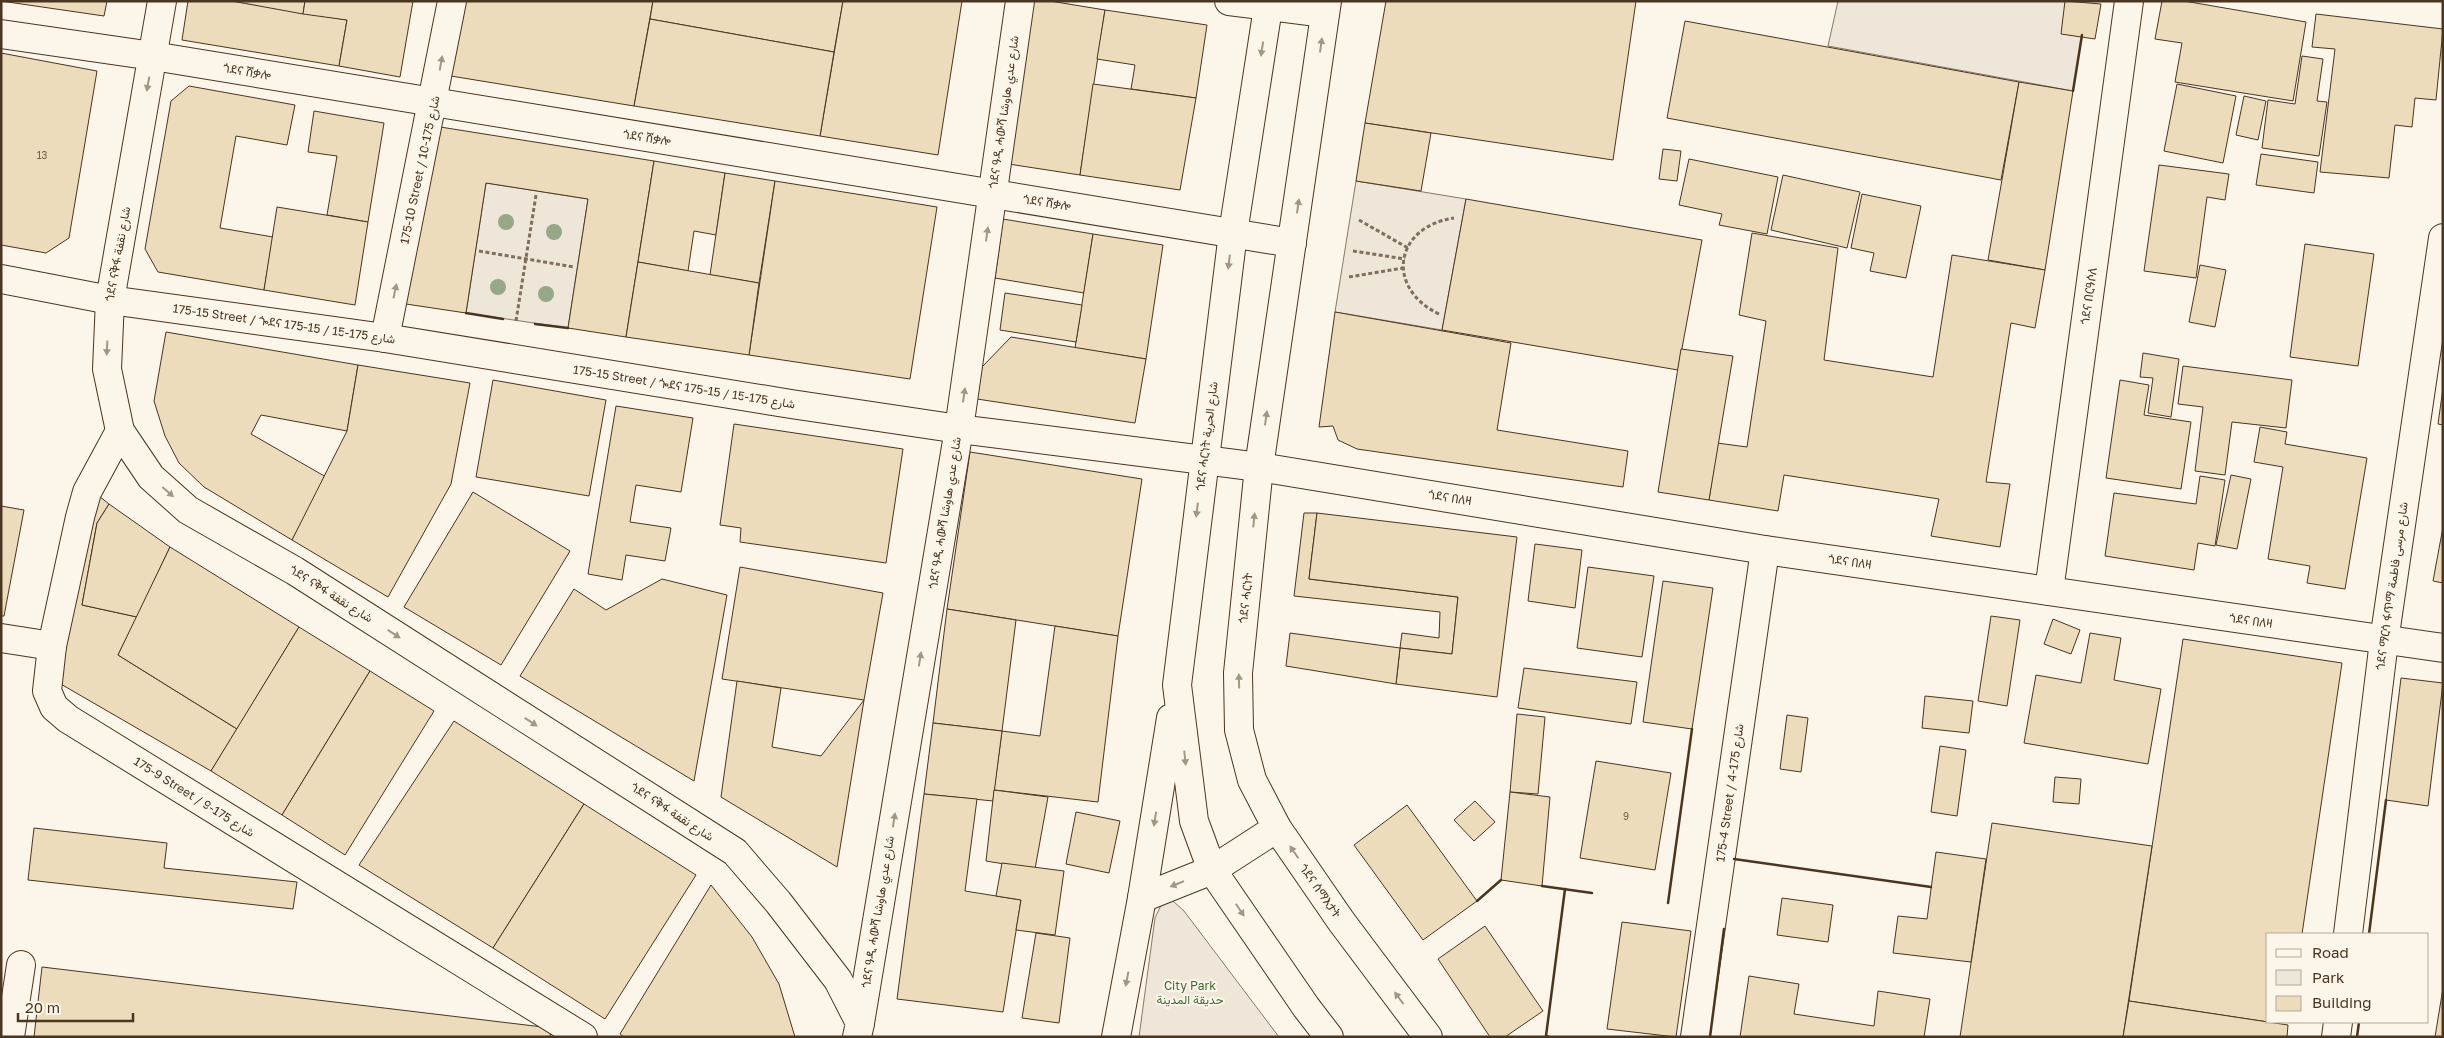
<svg xmlns="http://www.w3.org/2000/svg" width="2444" height="1038" viewBox="0 0 2444 1038" font-family="'Golos Text',Vazirmatn,'Noto Sans Ethiopic',sans-serif">
<style>
.green{fill:#ede6d9;stroke:#887966}
.building{fill:#ecdcbc;stroke:#4a3520}
.lines{fill:none;stroke-linecap:round;stroke-linejoin:round}
.minor-casing{stroke:#4a3520;stroke-width:30}
.major-casing{stroke:#4a3520;stroke-width:30}
.path{stroke:#7f6f5c;stroke-width:3;stroke-dasharray:4 2.5;stroke-linecap:butt}
.minor{stroke:#fbf6e9;stroke-width:28}
.major{stroke:#fbf6e9;stroke-width:28}
.wall{stroke:#4a3520;stroke-width:2.5}
.tree{fill:#96a887}
.oneway{fill:#a29684}
.labels{text-anchor:middle;stroke-width:4;stroke-linejoin:round;paint-order:stroke}
.number-label{font-size:10px;fill:#725f47}
.street-label{font-size:12px;fill:#4a3520;stroke:#fbf6e9}
.park-label{font-size:12px;fill:#436837;stroke:#fbf6e9}
</style>
<rect width="100%" height="100%" fill="#fbf6e9"/>
<g class="green">
<polygon points="1838,1 2087,1 2073,91 1828,46"/>
<polygon points="1356,181 1466,199 1442,330 1335,312"/>
<polygon points="486,183 588,199 568,328 466,313"/>
<polygon points="1173,901 1184,911 1279,1037 1139,1037 1155,918 1162,903"/>
</g>
<g class="building">
<polygon points="1,1 107,1 104,16"/>
<polygon points="188,1 232,1 347,20 339,66 182,40"/>
<polygon points="232,1 305,1 303,14"/>
<polygon points="305,1 413,1 400,77 339,66 347,20 303,14"/>
<polygon points="463,1 653,1 634,106 451,76"/>
<polygon points="653,1 843,1 834,52 650,19"/>
<polygon points="843,1 962,1 938,155 820,136"/>
<polygon points="1025,1 1050,1 1105,10 1080,175 1002,163"/>
<polygon points="1386,1 1636,1 1613,160 1365,123"/>
<polygon points="2065,1 2101,4 2095,39 2061,34"/>
<polygon points="2162,1 2184,1 2306,22 2293,101 2175,82 2182,43 2155,39"/>
<polygon points="1105,10 1207,25 1196,98 1131,89 1135,65 1097,59"/>
<polygon points="2316,14 2443,29 2436,100 2415,98 2412,127 2395,125 2389,178 2320,172 2335,49 2312,47"/>
<polygon points="650,19 834,52 820,136 634,106"/>
<polygon points="1685,21 2019,82 2001,180 1667,118"/>
<polygon points="1,53 97,71 69,238 46,253 1,245"/>
<polygon points="2302,56 2323,59 2317,101 2327,102 2319,156 2262,148 2268,100 2295,104"/>
<polygon points="2019,82 2073,91 2045,270 1988,260"/>
<polygon points="1093,84 1196,98 1180,190 1080,175"/>
<polygon points="2177,84 2236,96 2223,163 2164,151"/>
<polygon points="189,86 295,105 287,145 236,136 220,228 273,237 264,290 158,272 145,249 171,101"/>
<polygon points="2244,96 2266,101 2258,140 2236,135"/>
<polygon points="314,111 384,123 368,222 327,215 337,156 308,152"/>
<polygon points="1365,123 1431,133 1421,191 1356,181"/>
<polygon points="434,126 654,161 626,337 568,328 588,199 486,183 466,313 406,304"/>
<polygon points="1663,149 1681,151 1677,181 1659,179"/>
<polygon points="2261,154 2318,162 2314,193 2256,185"/>
<polygon points="1689,159 1778,177 1767,234 1719,225 1722,214 1679,205"/>
<polygon points="654,161 725,173 716,235 694,231 688,271 638,262"/>
<polygon points="2159,165 2229,174 2225,200 2207,197 2196,278 2144,271"/>
<polygon points="725,173 775,181 759,283 710,275"/>
<polygon points="1783,175 1860,192 1847,248 1771,230"/>
<polygon points="775,181 937,207 910,379 749,355"/>
<polygon points="1862,194 1921,206 1906,278 1870,271 1874,253 1851,248"/>
<polygon points="1466,199 1702,240 1678,370 1442,330"/>
<polygon points="277,207 368,222 355,305 264,290"/>
<polygon points="1003,219 1093,234 1084,293 995,278"/>
<polygon points="1752,233 1838,248 1824,360 1933,377 1952,255 2045,270 2035,328 2011,323 1986,482 2010,484 2000,547 1931,536 1939,499 1784,475 1778,511 1709,500 1717,443 1747,447 1766,321 1739,315"/>
<polygon points="1093,234 1163,245 1146,359 1075,348"/>
<polygon points="2305,244 2374,254 2358,366 2290,357"/>
<polygon points="638,262 759,283 749,355 626,337"/>
<polygon points="2200,265 2226,270 2215,327 2189,322"/>
<polygon points="1005,293 1082,305 1076,342 1000,330"/>
<polygon points="1335,312 1511,343 1497,430 1628,451 1623,487 1357,449 1338,440 1333,426 1319,427"/>
<polygon points="166,332 358,365 347,431 261,415 251,434 326,477 292,540 204,487 179,463 165,436 154,401"/>
<polygon points="1011,337 1146,359 1135,423 977,399 982,367"/>
<polygon points="1681,349 1733,356 1709,500 1658,492"/>
<polygon points="2143,353 2179,359 2171,417 2148,413 2153,378 2140,377"/>
<polygon points="358,365 470,383 451,484 388,597 292,540 347,431"/>
<polygon points="2183,366 2292,380 2286,428 2232,422 2225,475 2195,471 2203,407 2178,404"/>
<polygon points="493,380 606,400 589,496 476,477"/>
<polygon points="2120,380 2149,385 2144,415 2191,422 2181,489 2106,478"/>
<polygon points="2443,388 2443,425 2438,424"/>
<polygon points="616,406 693,418 681,492 636,485 630,522 671,528 665,561 626,555 622,580 588,574"/>
<polygon points="734,424 903,449 886,563 740,542 741,528 720,525"/>
<polygon points="2260,427 2287,432 2285,444 2367,458 2345,589 2307,583 2310,566 2268,559 2283,467 2254,462"/>
<polygon points="970,452 1142,479 1118,636 947,609"/>
<polygon points="2231,475 2251,479 2237,549 2216,545"/>
<polygon points="2200,476 2225,480 2215,546 2198,543 2194,570 2105,556 2114,493 2196,504"/>
<polygon points="473,492 570,551 501,665 404,607"/>
<polygon points="99,496 109,504 97,523 82,605 137,617 118,655 237,729 211,771 59,683 89,514"/>
<polygon points="109,504 170,547 137,617 82,605 97,523"/>
<polygon points="1,506 24,510 4,616 1,616"/>
<polygon points="1304,513 1317,513 1309,579 1458,597 1452,654 1400,648 1402,633 1439,638 1440,612 1294,596"/>
<polygon points="1317,513 1517,537 1497,697 1396,684 1400,648 1452,654 1458,597 1309,579"/>
<polygon points="2443,527 2443,583 2433,581"/>
<polygon points="1535,544 1582,550 1575,608 1528,601"/>
<polygon points="170,547 299,627 237,729 118,655"/>
<polygon points="740,567 883,593 864,700 722,679"/>
<polygon points="1588,567 1654,576 1642,657 1577,648"/>
<polygon points="662,579 727,595 694,781 520,676 574,589 606,610"/>
<polygon points="1663,581 1713,588 1692,729 1643,722"/>
<polygon points="947,609 1016,620 1002,731 933,723"/>
<polygon points="1991,616 2020,620 2007,706 1978,701"/>
<polygon points="2053,619 2080,630 2071,654 2044,644"/>
<polygon points="1055,626 1118,636 1098,802 994,790 1002,731 1040,736"/>
<polygon points="299,627 370,671 282,815 211,771"/>
<polygon points="1290,633 1400,648 1396,684 1286,666"/>
<polygon points="2090,633 2121,638 2114,680 2161,689 2148,764 2024,743 2036,675 2081,683"/>
<polygon points="2183,639 2342,663 2302,934 2268,934 2268,1022 2129,1001"/>
<polygon points="1524,668 1637,682 1631,724 1518,708"/>
<polygon points="370,671 434,711 345,855 282,815"/>
<polygon points="2401,678 2443,683 2428,806 2386,800"/>
<polygon points="737,681 781,688 772,747 821,756 864,700 837,867 721,797"/>
<polygon points="1925,696 1973,701 1969,733 1922,728"/>
<polygon points="1517,714 1545,717 1538,794 1510,792"/>
<polygon points="1787,715 1808,718 1801,772 1780,769"/>
<polygon points="454,721 584,804 493,948 359,865"/>
<polygon points="933,723 1002,731 993,801 924,794"/>
<polygon points="1940,746 1966,750 1957,816 1931,812"/>
<polygon points="1596,761 1671,773 1655,870 1580,858"/>
<polygon points="2055,777 2081,779 2079,804 2053,802"/>
<polygon points="994,790 1048,797 1035,869 986,861"/>
<polygon points="1510,792 1550,797 1542,886 1501,880"/>
<polygon points="924,794 977,799 965,891 1021,900 1003,1012 897,999"/>
<polygon points="1475,801 1495,822 1474,841 1454,820"/>
<polygon points="584,804 696,875 605,1019 493,948"/>
<polygon points="1407,805 1477,901 1423,940 1354,845"/>
<polygon points="1076,812 1120,821 1109,873 1066,864"/>
<polygon points="1992,823 2152,846 2123,1037 1960,1037"/>
<polygon points="34,828 167,843 164,868 297,882 293,909 28,880"/>
<polygon points="1936,852 1986,859 1971,962 1893,953 1898,916 1927,919"/>
<polygon points="1002,863 1064,871 1055,935 1016,930 1021,900 996,896"/>
<polygon points="711,885 752,937 779,984 795,1037 624,1037 620,1034"/>
<polygon points="1782,898 1833,905 1828,942 1777,935"/>
<polygon points="1622,922 1691,931 1676,1037 1607,1029"/>
<polygon points="1485,926 1543,1011 1505,1037 1490,1037 1438,959"/>
<polygon points="1036,933 1070,938 1059,1023 1022,1018"/>
<polygon points="42,967 551,1028 550,1037 34,1037"/>
<polygon points="1749,976 1799,984 1794,1014 1874,1026 1878,991 1930,999 1924,1037 1740,1037"/>
<polygon points="2443,988 2443,1037 2435,1037"/>
<polygon points="2129,1001 2288,1025 2287,1037 2123,1037"/>
</g>
<g class="lines">
<defs>
<g id="minor">
<polyline points="1229,1 1325,13"/>
<polyline points="1,34 153,56 1292,243"/>
<polyline points="1,279 110,300 385,338 791,404 959,429 1259,467 1765,550 2443,648"/>
<polyline points="385,338 452,1"/>
<polyline points="120,431 87,492 80,517 52,646 47,691 54,707 68,719 583,1037"/>
<polyline points="2049,591 2129,1"/>
<polyline points="1,638 52,646"/>
<polyline points="2348,934 2384,641 2443,238"/>
<polyline points="860,1023 959,429 1020,1"/>
<polyline points="10,1037 21,965"/>
<polyline points="1695,1037 1765,550"/>
<polyline points="2336,1037 2338,1022"/>
</g>
<g id="major">
<polyline points="162,1 110,300 107,369 120,431 151,477 188,510 295,571 735,852 778,902 838,980 860,1023 857,1037"/>
<polyline points="1269,1 1233,233 1177,685 1194,821 1212,870 1306,1007 1329,1037"/>
<polyline points="1327,1 1259,467 1238,673 1239,730 1252,780 1277,828 1341,921 1428,1037"/>
<polyline points="1142,898 1212,870 1277,828"/>
<polyline points="1116,1037 1142,898 1171,718"/>
</g>
</defs>
<use href="#minor" class="minor-casing"/>
<use href="#major" class="major-casing"/>
<g class="path">
<polyline points="1359,220 1408,248"/>
<polyline points="479,251 574,267"/>
<polyline points="1353,251 1405,259"/>
<polyline points="1349,277 1403,268"/>
<path d="M 1439,314 C 1385,288 1394,227 1454,218"/>
<polyline points="516,321 536,195"/>
</g>
<use href="#minor" class="minor"/>
<use href="#major" class="major"/>
<g class="wall">
<polyline points="2073,91 2082,35"/>
<polyline points="466,313 503,319"/>
<polyline points="535,324 568,328"/>
<polyline points="1734,859 1931,887"/>
<polyline points="1542,886 1592,893"/>
<polyline points="1477,901 1501,880"/>
<polyline points="1668,903 1692,729"/>
<polyline points="2369,934 2386,800"/>
<polyline points="1549,1037 1546,1036 1565,889"/>
<polyline points="1710,1037 1724,929"/>
<polyline points="2357,1037 2359,1022"/>
</g>
</g>
<g class="tree">
<circle cx="506" cy="222" r="8"/>
<circle cx="554" cy="232" r="8"/>
<circle cx="498" cy="287" r="8"/>
<circle cx="546" cy="294" r="8"/>
</g>
<defs><path id="oneway-solid" d="M-6-.8H1V-3.2L6.5 0L1 3.2V.8H-6Z" transform="scale(1.25)"/></defs>
<g class="oneway">
<use href="#oneway-solid" transform="translate(1321 45) rotate(-82)"/>
<use href="#oneway-solid" transform="translate(1262 49) rotate(99)"/>
<use href="#oneway-solid" transform="translate(441 63) rotate(-80)"/>
<use href="#oneway-solid" transform="translate(148 84) rotate(100)"/>
<use href="#oneway-solid" transform="translate(1298 206) rotate(-82)"/>
<use href="#oneway-solid" transform="translate(987 234) rotate(-82)"/>
<use href="#oneway-solid" transform="translate(1229 262) rotate(97)"/>
<use href="#oneway-solid" transform="translate(395 291) rotate(-78)"/>
<use href="#oneway-solid" transform="translate(107 348) rotate(93)"/>
<use href="#oneway-solid" transform="translate(964 395) rotate(-82)"/>
<use href="#oneway-solid" transform="translate(1266 418) rotate(-82)"/>
<use href="#oneway-solid" transform="translate(168 492) rotate(41)"/>
<use href="#oneway-solid" transform="translate(1197 510) rotate(97)"/>
<use href="#oneway-solid" transform="translate(1254 520) rotate(-84)"/>
<use href="#oneway-solid" transform="translate(394 634) rotate(33)"/>
<use href="#oneway-solid" transform="translate(920 659) rotate(-81)"/>
<use href="#oneway-solid" transform="translate(1239 681) rotate(-91)"/>
<use href="#oneway-solid" transform="translate(531 722) rotate(33)"/>
<use href="#oneway-solid" transform="translate(1185 758) rotate(84)"/>
<use href="#oneway-solid" transform="translate(1155 819) rotate(99)"/>
<use href="#oneway-solid" transform="translate(894 820) rotate(-81)"/>
<use href="#oneway-solid" transform="translate(1294 852) rotate(-125)"/>
<use href="#oneway-solid" transform="translate(1177 884) rotate(158)"/>
<use href="#oneway-solid" transform="translate(1240 910) rotate(56)"/>
<use href="#oneway-solid" transform="translate(1127 979) rotate(101)"/>
<use href="#oneway-solid" transform="translate(1399 998) rotate(-127)"/>
</g>
<g class="labels">
<g class="number-label">
<text x="42" y="159">13</text>
<text x="1626" y="820">9</text>
</g>
<g class="street-label">
<text transform="translate(247 72) rotate(10)" y="4">ጎደና ሸቃሎ</text>
<text transform="translate(1004 112) rotate(-82)" y="4">ጎደና ዓዲ ሓውሻ شارع عدي هاوشا</text>
<text transform="translate(647 138) rotate(9)" y="4">ጎደና ሸቃሎ</text>
<text transform="translate(420 170) rotate(-78)" y="4">175-10 Street / شارع 175-10</text>
<text transform="translate(1047 203) rotate(9)" y="4">ጎደና ሸቃሎ</text>
<text transform="translate(118 254) rotate(-80)" y="4">ጎደና ናቅፋ شارع نقفة</text>
<text transform="translate(2089 296) rotate(-82)" y="4">ጎደና በርዓሶለ</text>
<text transform="translate(284 324) rotate(8)" y="4">175-15 Street / ጐደና 175-15 / شارع 175-15</text>
<text transform="translate(684 387) rotate(9)" y="4">175-15 Street / ጐደና 175-15 / شارع 175-15</text>
<text transform="translate(1207 436) rotate(-83)" y="4">ጎደና ሓርነት شارع الحرية</text>
<text transform="translate(1450 498) rotate(9)" y="4">ጎደና በለዛ</text>
<text transform="translate(945 513) rotate(-81)" y="4">ጎደና ዓዲ ሓውሻ شارع عدي هاوشا</text>
<text transform="translate(1850 562) rotate(8)" y="4">ጎደና በለዛ</text>
<text transform="translate(2392 586) rotate(-82)" y="4">ጎደና ማርሳ ፋጥማ شارع مرسى فاطمة</text>
<text transform="translate(331 594) rotate(32)" y="4">ጎደና ናቅፋ شارع نقفة</text>
<text transform="translate(1246 598) rotate(-84)" y="4">ጎደና ሓርነት</text>
<text transform="translate(2251 621) rotate(8)" y="4">ጎደና በለዛ</text>
<text transform="translate(1730 793) rotate(-82)" y="4">175-4 Street / شارع 175-4</text>
<text transform="translate(194 797) rotate(32)" y="4">175-9 Street / شارع 175-9</text>
<text transform="translate(672 812) rotate(33)" y="4">ጎደና ናቅፋ شارع نقفة</text>
<text transform="translate(1320 891) rotate(55)" y="4">ጎደና ሰማእታት</text>
<text transform="translate(878 912) rotate(-81)" y="4">ጎደና ዓዲ ሓውሻ شارع عدي هاوشا</text>
</g>
<g class="park-label">
<text x="1190" y="990">City Park<tspan x="1190" dy="14">حديقة المدينة</tspan></text>
</g>
</g>
<rect width="2444" height="1038" fill="none" stroke="#4a3520" stroke-width="5"/>
<rect x="2266" y="933" width="162" height="90" fill="#fbf6e9" stroke="#b4a999"/>
<rect x="2276" y="949" width="25" height="8" fill="#fbf6e9" stroke="#b4a999"/>
<text x="2312" y="958" font-size="15" fill="#4a3520">Road</text>
<rect x="2276" y="970" width="25" height="15" fill="#ede6d9" stroke="#b4a999"/>
<text x="2312" y="983" font-size="15" fill="#4a3520">Park</text>
<rect x="2276" y="996" width="25" height="15" fill="#ecdcbc" stroke="#b4a999"/>
<text x="2312" y="1008" font-size="15" fill="#4a3520">Building</text>
<path d="M18 1013v8h115v-8" fill="none" stroke="#4a3520" stroke-width="2.5"/>
<text x="25" y="1013" font-size="15" fill="#4a3520" stroke="#fbf6e9" stroke-width="4" paint-order="stroke">20 m</text>
</svg>
